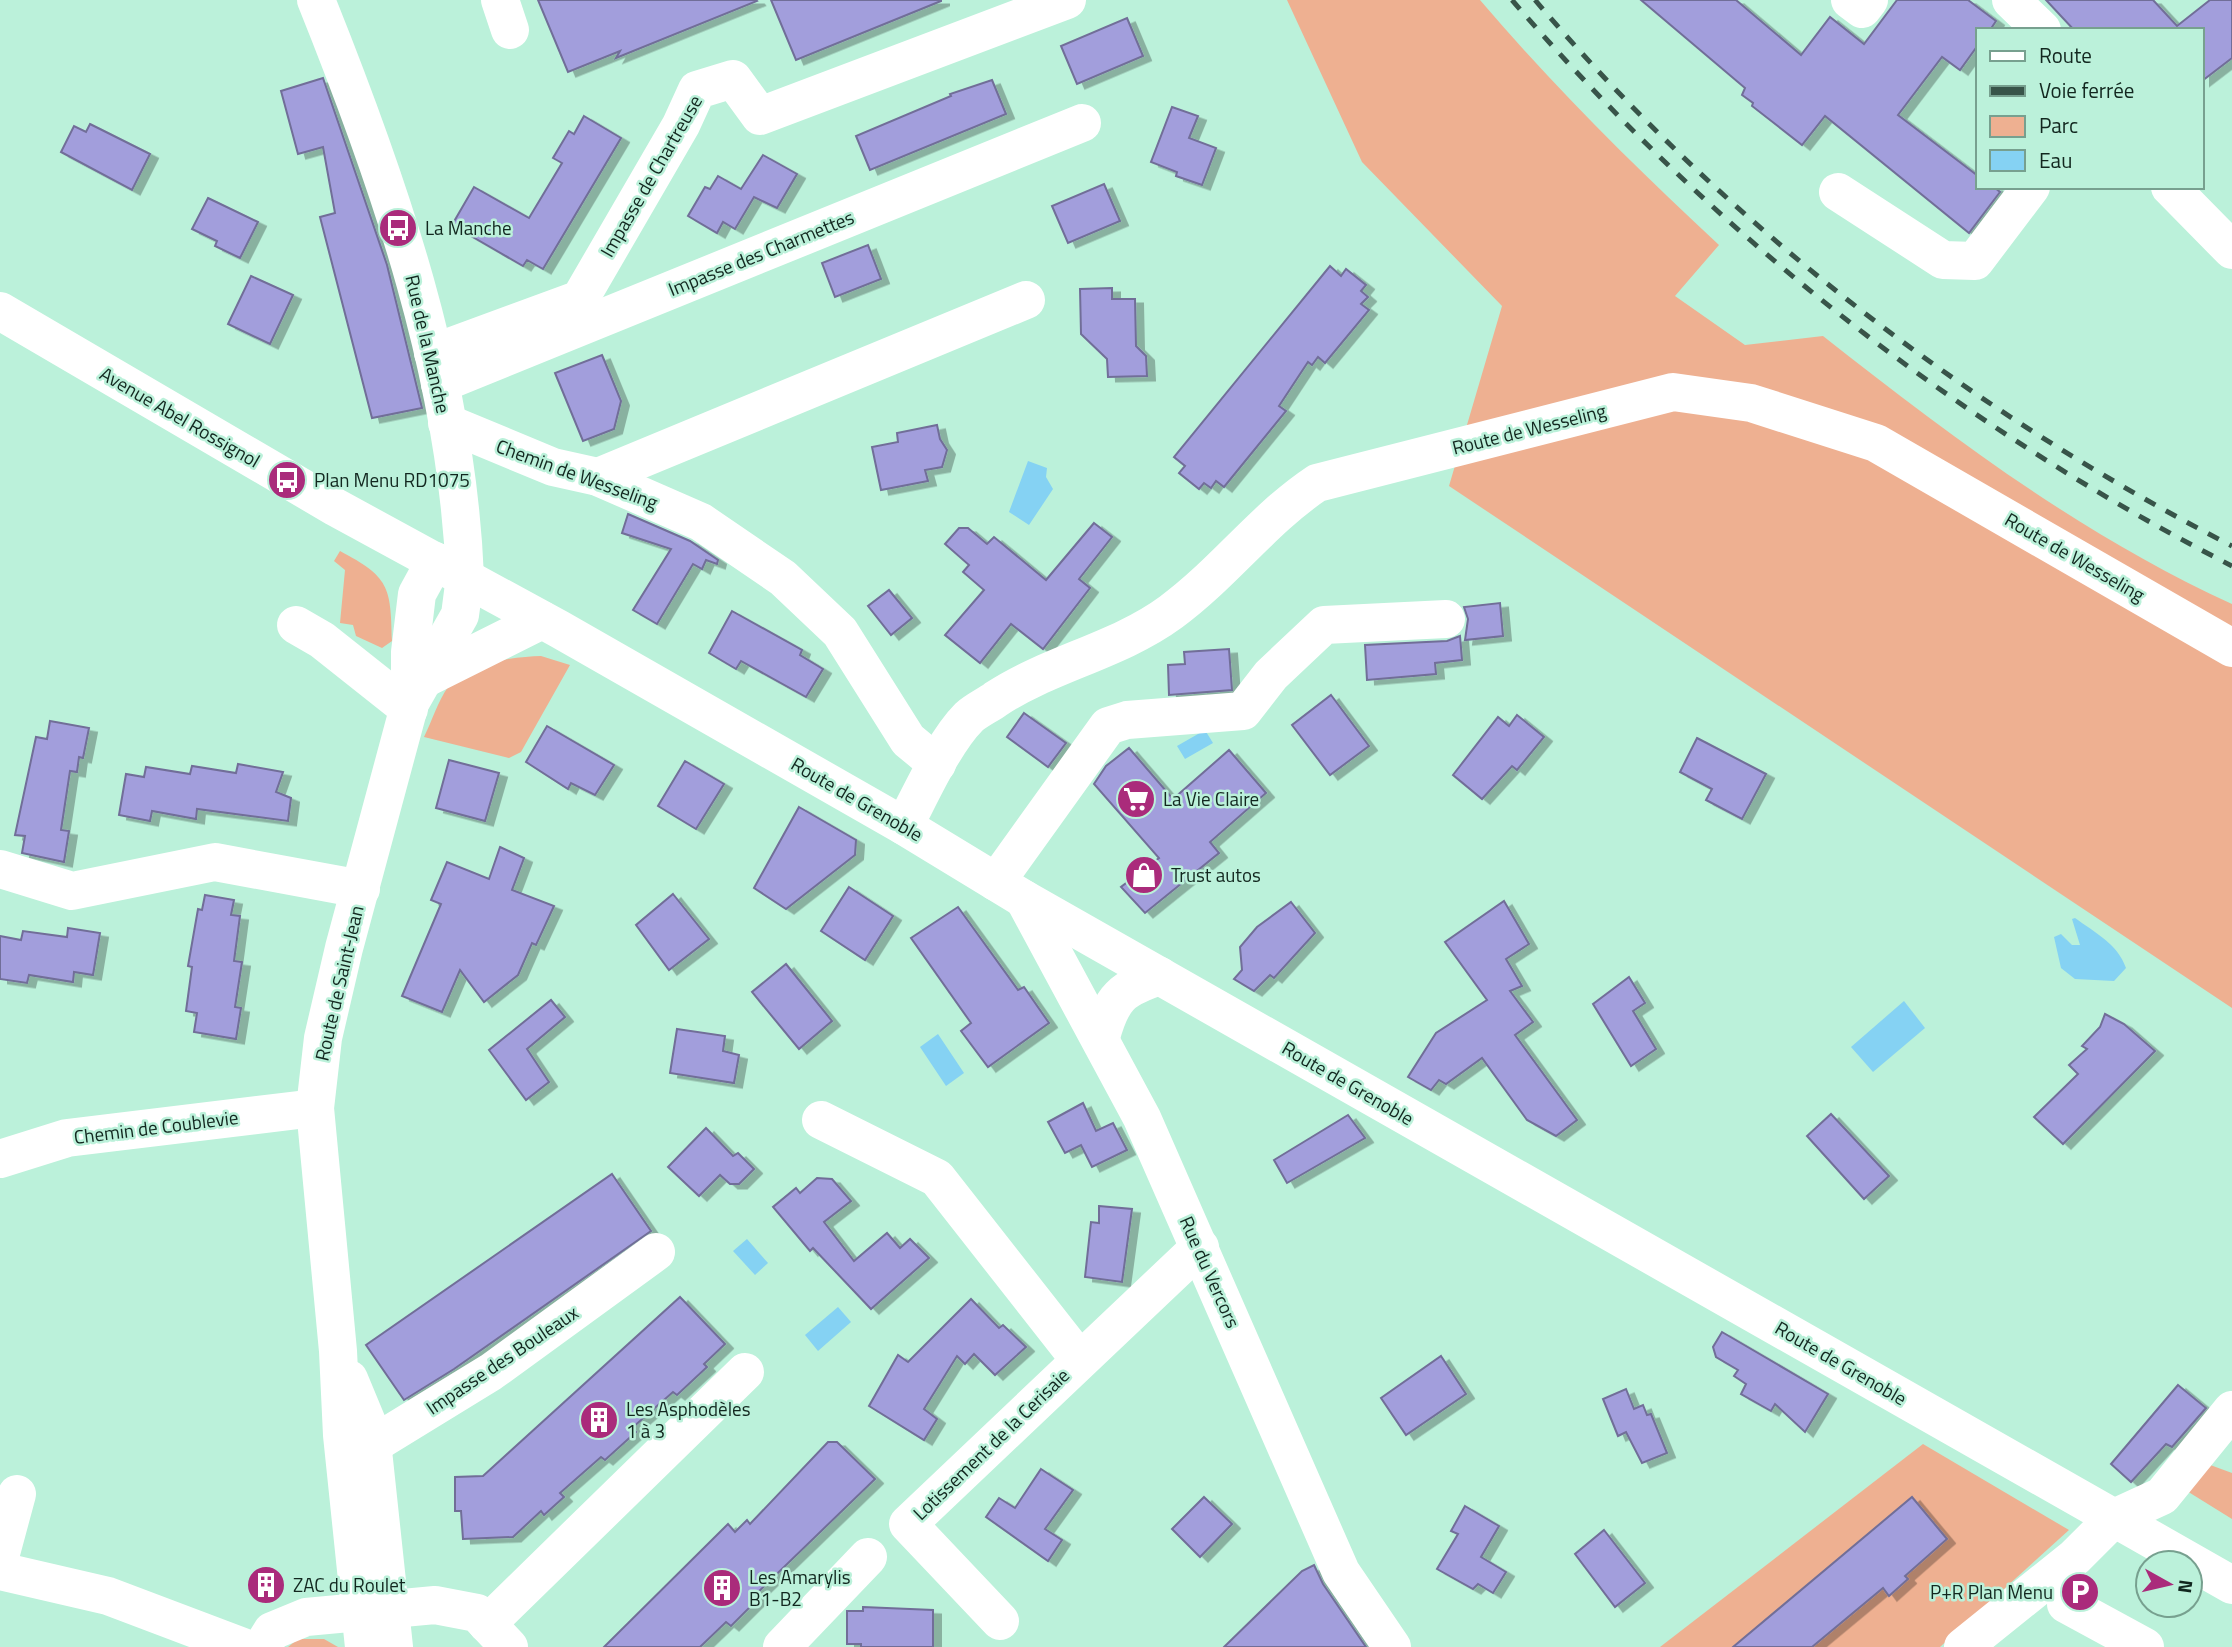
<svg xmlns="http://www.w3.org/2000/svg" width="2232" height="1647" viewBox="0 0 2232 1647" font-family="'Titillium Web',sans-serif">
<style>
.green{fill:#eeb091}
.water{fill:#85d2f3}
.building{fill:#a29edc;stroke:#716e98;stroke-width:2;filter:url(#shadow)}
.lines{fill:none;stroke-linecap:round;stroke-linejoin:round}
.minor{stroke:#fff;stroke-width:38}
.major{stroke:#fff;stroke-width:38}
.rail{stroke:#385449;stroke-width:5;stroke-dasharray:12 12;stroke-linecap:butt}
.labels{text-anchor:middle;stroke-width:5;stroke-linejoin:round;paint-order:stroke}
.street-label{font-size:19px;fill:#12271f;stroke:#bbf1da}
.poi-label{font-size:19px;fill:#12271f;stroke:#bbf1da;text-anchor:start}
</style>
<defs>
<filter id="shadow"><feDropShadow dx="8" dy="4.5" stdDeviation="0" flood-color="#0004"/></filter>
</defs>
<rect width="100%" height="100%" fill="#bbf1da"/>
<g class="green">
<path d="M 1287,0 L 1480,0 C 1554,87 1635,167 1719,245 L 1675,296 L 1745,345 L 1823,336 C 1951,437 2083,536 2232,604 L 2232,1008 L 1449,486 L 1502,306 L 1362,162 Z"/>
<path d="M 340,551 C 389,577 391,586 392,641 L 382,648 L 356,636 L 353,625 L 340,623 L 345,570 L 334,561 Z"/>
<path d="M 541,656 L 570,665 L 521,752 L 509,758 L 424,737 C 432,721 438,701 448,687 C 467,662 513,657 541,656 Z"/>
<polygon points="1923,1444 2069,1530 1940,1647 1660,1647"/>
<polygon points="2194,1459 2232,1473 2232,1519 2174,1483"/>
<polygon points="298,1639 324,1639 338,1647 288,1647"/>
</g>
<g class="water">
<polygon points="1028,461 1047,468 1046,477 1053,489 1029,525 1009,512"/>
<polygon points="1205,730 1213,743 1185,759 1177,746"/>
<path d="M 2075,918 C 2094,932 2118,944 2126,968 L 2114,981 L 2075,979 L 2061,968 L 2054,937 L 2061,934 L 2072,945 L 2080,945 L 2072,919 Z"/>
<polygon points="1904,1001 1925,1028 1873,1072 1851,1047"/>
<polygon points="938,1034 964,1073 946,1086 920,1047"/>
<polygon points="747,1239 768,1263 755,1275 733,1251"/>
<polygon points="838,1307 851,1322 818,1351 805,1335"/>
</g>
<g class="building">
<polygon points="538,0 756,0 757,1 616,58 620,51 568,72"/>
<polygon points="771,0 941,0 941,1 796,60"/>
<polygon points="1641,0 1736,0 1801,55 1830,17 1864,44 1897,0 1968,0 1996,21 1990,30 1978,30 1978,45 1960,70 1942,57 1898,115 1978,176 1978,187 1994,187 2000,192 1969,233 1825,116 1802,145 1752,106 1753,103 1742,95 1745,88"/>
<polygon points="2046,0 2153,0 2177,26 2210,0 2232,0 2232,58 2202,81 2202,30 2074,30"/>
<polygon points="1127,18 1143,56 1077,84 1061,46"/>
<polygon points="323,78 387,265 422,408 372,418 320,217 335,213 323,147 298,154 281,91"/>
<polygon points="992,80 1006,114 870,170 856,136 951,96 950,94"/>
<polygon points="1172,107 1198,116 1189,138 1216,148 1202,185 1176,176 1177,172 1151,162"/>
<polygon points="584,116 621,138 543,269 527,260 523,266 452,225 474,187 529,218 562,163 553,158 569,131 574,134"/>
<polygon points="90,124 150,154 132,190 61,152 74,126 86,132"/>
<polygon points="763,155 797,174 777,208 754,197 735,229 723,222 717,233 688,216 705,187 710,189 718,176 741,189"/>
<polygon points="1104,184 1120,221 1068,243 1052,206"/>
<polygon points="208,198 258,222 240,258 215,246 217,241 192,229"/>
<polygon points="868,245 881,279 835,297 822,263"/>
<polygon points="1330,266 1341,276 1346,269 1366,285 1361,291 1368,297 1361,304 1369,310 1325,363 1318,357 1312,365 1308,362 1279,406 1286,411 1224,487 1216,481 1211,488 1204,483 1199,489 1179,473 1185,466 1174,457"/>
<polygon points="251,276 293,295 270,344 228,324"/>
<polygon points="1112,288 1112,299 1135,299 1136,346 1146,356 1147,376 1108,377 1107,359 1081,334 1080,289"/>
<polygon points="602,355 621,401 614,429 583,441 555,373"/>
<polygon points="937,425 940,439 947,450 942,467 925,470 928,481 881,490 872,447 898,442 897,433"/>
<polygon points="628,514 690,541 718,560 717,564 706,560 702,569 693,564 657,624 633,610 671,549 622,533"/>
<polygon points="1094,523 1112,537 1079,579 1090,588 1043,649 1011,624 980,663 945,635 984,590 963,572 969,565 945,544 959,528 968,528 987,544 994,537 1046,580"/>
<polygon points="889,590 912,618 891,635 868,606"/>
<polygon points="1500,603 1503,636 1465,640 1468,619 1464,607"/>
<polygon points="732,611 802,650 800,655 823,669 806,697 741,661 736,669 709,653"/>
<polygon points="1460,636 1462,660 1435,663 1436,674 1367,680 1365,645 1447,641"/>
<polygon points="1229,649 1232,690 1169,695 1168,665 1185,664 1184,652"/>
<polygon points="1331,695 1369,746 1330,775 1292,725"/>
<polygon points="1024,713 1066,743 1048,767 1007,737"/>
<polygon points="1517,715 1544,737 1517,770 1512,766 1482,799 1453,775 1498,717 1509,726"/>
<polygon points="50,721 89,728 83,758 79,757 77,772 70,771 61,830 69,831 64,862 22,853 25,836 15,835 36,737 47,739"/>
<polygon points="547,726 614,765 595,795 571,783 568,789 526,762"/>
<polygon points="1697,738 1766,774 1742,819 1706,800 1712,789 1680,772"/>
<polygon points="1129,748 1173,799 1229,750 1266,793 1210,842 1219,853 1145,913 1121,887 1159,858 1094,784 1106,766"/>
<polygon points="449,760 499,773 485,821 436,808"/>
<polygon points="685,761 724,784 696,829 658,806"/>
<polygon points="238,764 283,772 276,792 291,798 288,821 197,809 196,819 152,811 150,821 119,815 126,774 144,777 146,767 190,774 192,766 236,773"/>
<polygon points="799,807 856,840 855,855 786,909 754,888"/>
<polygon points="500,847 524,858 512,890 554,906 536,945 532,943 518,975 484,1002 460,970 442,1012 402,996 441,904 431,900 447,862 489,879"/>
<polygon points="849,887 893,916 865,960 821,931"/>
<polygon points="673,894 709,939 669,970 636,925"/>
<polygon points="205,895 234,900 231,915 240,916 234,961 242,962 235,1007 241,1008 236,1039 194,1032 197,1013 186,1011 192,967 188,966 198,909 202,910"/>
<polygon points="1504,901 1529,944 1506,959 1522,986 1510,991 1533,1022 1515,1035 1577,1120 1556,1136 1527,1120 1482,1058 1446,1084 1439,1080 1431,1090 1408,1077 1436,1033 1487,1000 1445,942"/>
<polygon points="1291,902 1315,933 1274,978 1270,975 1254,991 1234,979 1242,970 1240,947 1257,927"/>
<polygon points="958,907 1018,990 1024,987 1049,1023 988,1067 961,1031 971,1023 911,938"/>
<polygon points="68,928 100,933 93,975 74,972 73,982 29,975 27,983 0,979 0,936 21,940 23,931 67,937"/>
<polygon points="786,964 832,1021 799,1049 752,992"/>
<polygon points="1629,977 1645,1003 1633,1011 1656,1049 1631,1066 1593,1004"/>
<polygon points="551,1000 565,1017 527,1049 549,1082 526,1100 489,1050"/>
<polygon points="2105,1014 2124,1024 2155,1051 2063,1144 2034,1117 2078,1074 2069,1065 2087,1049 2082,1046 2100,1027"/>
<polygon points="677,1029 725,1036 723,1051 739,1055 734,1083 670,1073"/>
<polygon points="1083,1103 1096,1131 1113,1123 1127,1150 1092,1167 1081,1145 1065,1153 1048,1122"/>
<polygon points="1831,1114 1889,1176 1864,1199 1807,1136"/>
<polygon points="1348,1115 1365,1138 1287,1183 1274,1160"/>
<polygon points="706,1128 733,1156 738,1153 754,1169 739,1184 730,1184 720,1175 699,1196 668,1167"/>
<polygon points="612,1174 651,1231 454,1369 404,1400 366,1345"/>
<polygon points="817,1178 832,1179 851,1201 824,1222 854,1261 887,1233 900,1248 910,1239 929,1258 871,1309 813,1248 810,1251 773,1207 796,1188 800,1193"/>
<polygon points="1099,1206 1132,1209 1122,1282 1085,1277 1091,1222 1099,1223"/>
<polygon points="680,1297 725,1344 704,1364 707,1367 677,1395 673,1392 632,1428 636,1432 605,1460 601,1457 560,1493 564,1497 544,1515 541,1511 513,1537 463,1539 461,1511 455,1511 455,1477 483,1476"/>
<polygon points="971,1299 999,1328 1003,1325 1026,1347 995,1375 974,1354 965,1364 957,1356 924,1409 937,1419 924,1440 869,1406 898,1355 908,1362"/>
<polygon points="1722,1332 1828,1394 1805,1432 1775,1404 1771,1411 1741,1394 1746,1384 1734,1376 1738,1370 1716,1357 1713,1347"/>
<polygon points="1441,1356 1466,1394 1406,1435 1381,1398"/>
<polygon points="2178,1385 2206,1408 2172,1447 2166,1444 2131,1482 2111,1464"/>
<polygon points="1626,1389 1634,1409 1643,1405 1647,1415 1651,1414 1667,1453 1642,1463 1626,1432 1618,1436 1603,1399"/>
<polygon points="828,1442 837,1442 875,1479 756,1594 759,1598 731,1626 726,1622 700,1647 604,1647 728,1524 735,1532 747,1520 750,1524"/>
<polygon points="1041,1469 1073,1490 1045,1529 1062,1540 1048,1561 986,1517 999,1498 1015,1508"/>
<polygon points="1204,1497 1232,1524 1200,1557 1172,1529"/>
<polygon points="1912,1497 1947,1539 1905,1576 1908,1579 1889,1596 1883,1588 1812,1647 1733,1647"/>
<polygon points="1465,1506 1499,1526 1481,1557 1506,1572 1493,1593 1478,1584 1473,1589 1437,1569 1458,1534 1451,1531"/>
<polygon points="1604,1530 1645,1583 1615,1607 1575,1554"/>
<polygon points="1314,1565 1323,1584 1366,1647 1224,1647 1302,1571"/>
<polygon points="863,1607 933,1610 933,1647 861,1647 861,1644 847,1644 847,1611 863,1611"/>
</g>
<g class="lines">
<g class="minor">
<path d="M 316,0 C 390,184 457,377 465,577"/>
<polyline points="500,0 510,30"/>
<polyline points="1850,0 1862,9 1869,0"/>
<polyline points="2011,0 2042,30"/>
<polyline points="2170,187 2232,250"/>
<polyline points="1838,192 1943,260 1975,261 2031,187"/>
<polyline points="433,353 580,299 681,125 697,90 733,79 760,116 1067,0"/>
<polyline points="440,384 1082,123"/>
<polyline points="447,423 553,467 598,477 701,522 783,578 840,632 908,740 937,764"/>
<polyline points="598,477 1026,300"/>
<polyline points="296,625 322,640 409,709"/>
<path d="M 904,826 C 921,794 944,742 969,717 C 977,710 988,705 996,699 C 1051,663 1118,651 1171,612 C 1224,573 1263,519 1317,483 L 1673,392 L 1751,403 L 1876,443 L 2232,648"/>
<polyline points="0,869 72,891 215,862 361,889"/>
<polyline points="996,882 1108,726 1127,720 1243,711 1271,675 1324,625 1446,619"/>
<polyline points="1024,899 1142,1118 1341,1572 1392,1647"/>
<polyline points="821,1120 937,1178 1079,1359"/>
<polyline points="0,1159 67,1138 315,1108"/>
<polyline points="344,1436 372,1445 491,1372 656,1252"/>
<polyline points="0,1557 17,1494"/>
<polyline points="0,1571 108,1596 243,1647"/>
<polyline points="2066,1604 2145,1647"/>
<polyline points="1000,1621 908,1524 1200,1247"/>
<polyline points="487,1624 745,1372"/>
<polyline points="262,1647 272,1631 306,1617 435,1605 477,1613 509,1647"/>
<polyline points="782,1647 868,1557"/>
<polyline points="1963,1647 2075,1557 2114,1518 2162,1496 2232,1410"/>
</g>
<g class="major">
<polyline points="0,311 335,507 559,629 904,826 1024,899 2232,1585"/>
<polyline points="428,677 542,620"/>
<polyline points="410,703 460,615 465,577"/>
<path d="M 1101,1037 C 1112,997 1121,989 1160,976"/>
<polyline points="349,1379 371,1432 394,1647"/>
<polyline points="364,1647 342,1435 338,1351 315,1108 323,1038 344,948 410,703 410,652 417,594 435,561"/>
</g>
<g class="rail">
<path d="M 1512,0 C 1714,235 1957,425 2232,566"/>
<path d="M 1535,0 C 1727,226 1969,411 2232,546"/>
</g>
</g>
<defs>
<symbol id="bus-disc" viewBox="-11 -11 22 22"><circle r="9.5" fill="#aa2b7b" stroke="#bbf1da"/><path d="M-5-6H5V4H4V6H2V4H-2V6H-4V4H-5ZM-3.5-4V0h7V-4ZM-3.5 1.2v1.5H-2V1.2ZM2 1.2v1.5H3.5V1.2Z" fill="#fff"/></symbol>
<symbol id="supermarket-disc" viewBox="-11 -11 22 22"><circle r="9.5" fill="#aa2b7b" stroke="#bbf1da"/><path d="M-6-5.5h2.5l.6 2H6L4.5 2H-2.5L-4.4-4H-6ZM-1.5 3.2a1.3 1.3 0 1 0 .1 0ZM3 3.2a1.3 1.3 0 1 0 .1 0Z" fill="#fff"/></symbol>
<symbol id="shop-disc" viewBox="-11 -11 22 22"><circle r="9.5" fill="#aa2b7b" stroke="#bbf1da"/><path d="M-5-2.5h2.3a2.7 3.5 0 0 1 5.4 0H5L5.5 6h-11ZM-1.5-2.5h3a1.5 2.3 0 0 0-3 0Z" fill="#fff"/></symbol>
<symbol id="building-disc" viewBox="-11 -11 22 22"><circle r="9.5" fill="#aa2b7b" stroke="#bbf1da"/><path d="M-4-6H4V6H1V3H-1V6H-4ZM-2.5-4.3h1.7v1.8h-1.7ZM.8-4.3h1.7v1.8H.8ZM-2.5-1h1.7V.8h-1.7ZM.8-1h1.7V.8H.8Z" fill="#fff"/></symbol>
<symbol id="parking-disc" viewBox="-11 -11 22 22"><circle r="9.5" fill="#aa2b7b" stroke="#bbf1da"/><path d="M-3.5-5.5H1a3.5 3.5 0 0 1 0 7H-1V5.5H-3.5ZM-1-3.4V-.6H.8a1.4 1.4 0 0 0 0-2.8Z" fill="#fff"/></symbol>
</defs>
<g fill-rule="evenodd">
<use href="#bus-disc" x="376" y="206" width="44" height="44"/>
<use href="#bus-disc" x="265" y="458" width="44" height="44"/>
<use href="#supermarket-disc" x="1114" y="777" width="44" height="44"/>
<use href="#shop-disc" x="1122" y="853" width="44" height="44"/>
<use href="#building-disc" x="577" y="1398" width="44" height="44"/>
<use href="#building-disc" x="244" y="1563" width="44" height="44"/>
<use href="#building-disc" x="700" y="1566" width="44" height="44"/>
<use href="#parking-disc" x="2058" y="1570" width="44" height="44"/>
</g>
<g class="labels">
<g class="street-label">
<text transform="translate(651 176) rotate(-60)" y="7">Impasse de Chartreuse</text>
<text transform="translate(761 253) rotate(-22)" y="7">Impasse des Charmettes</text>
<text transform="translate(428 344) rotate(77)" y="7">Rue de la Manche</text>
<text transform="translate(180 417) rotate(30)" y="7">Avenue Abel Rossignol</text>
<text transform="translate(1529 429) rotate(-14)" y="7">Route de Wesseling</text>
<text transform="translate(577 474) rotate(20)" y="7">Chemin de Wesseling</text>
<text transform="translate(2075 557) rotate(30)" y="7">Route de Wesseling</text>
<text transform="translate(857 799) rotate(30)" y="7">Route de Grenoble</text>
<text transform="translate(339 983) rotate(-77)" y="7">Route de Saint-Jean</text>
<text transform="translate(1348 1083) rotate(30)" y="7">Route de Grenoble</text>
<text transform="translate(156 1127) rotate(-7)" y="7">Chemin de Coublevie</text>
<text transform="translate(1210 1272) rotate(66)" y="7">Rue du Vercors</text>
<text transform="translate(502 1360) rotate(-34)" y="7">Impasse des Bouleaux</text>
<text transform="translate(1841 1363) rotate(30)" y="7">Route de Grenoble</text>
<text transform="translate(991 1444) rotate(-44)" y="7">Lotissement de la Cerisaie</text>
</g>
<g class="poi-label">
<text x="425" y="235">La Manche</text>
<text x="314" y="487">Plan Menu RD1075</text>
<text x="1163" y="806">La Vie Claire</text>
<text x="1171" y="882">Trust autos</text>
<text x="626" y="1416">Les Asphodèles<tspan x="626" dy="22">1 à 3</tspan></text>
<text x="749" y="1584">Les Amarylis<tspan x="749" dy="22">B1-B2</tspan></text>
<text x="293" y="1592">ZAC du Roulet</text>
<text x="2053" y="1599" text-anchor="end">P+R Plan Menu</text>
</g>
</g>
<rect x="1976" y="28" width="228" height="161" fill="#bbf1da" stroke="#77a08f" stroke-width="2"/>
<rect x="1990" y="51" width="35" height="10" fill="#ffffff" stroke="#77a08f" stroke-width="2"/>
<text x="2039" y="63" font-size="21" fill="#12271f">Route</text>
<rect x="1990" y="86" width="35" height="10" fill="#385449" stroke="#77a08f" stroke-width="2"/>
<text x="2039" y="98" font-size="21" fill="#12271f">Voie ferrée</text>
<rect x="1990" y="116" width="35" height="21" fill="#eeb091" stroke="#77a08f" stroke-width="2"/>
<text x="2039" y="133" font-size="21" fill="#12271f">Parc</text>
<rect x="1990" y="150" width="35" height="21" fill="#85d2f3" stroke="#77a08f" stroke-width="2"/>
<text x="2039" y="168" font-size="21" fill="#12271f">Eau</text>
<g transform="translate(2169 1584) rotate(98)"><circle r="33" fill="#bbf1da" stroke="#77a08f" stroke-width="2"/>
<path d="M0-5L12 26L0 18L-12 26Z" fill="#aa2b7b"/>
<text y="-10" font-size="19" font-weight="bold" text-anchor="middle" fill="#12271f">N</text>
</g>
</svg>
